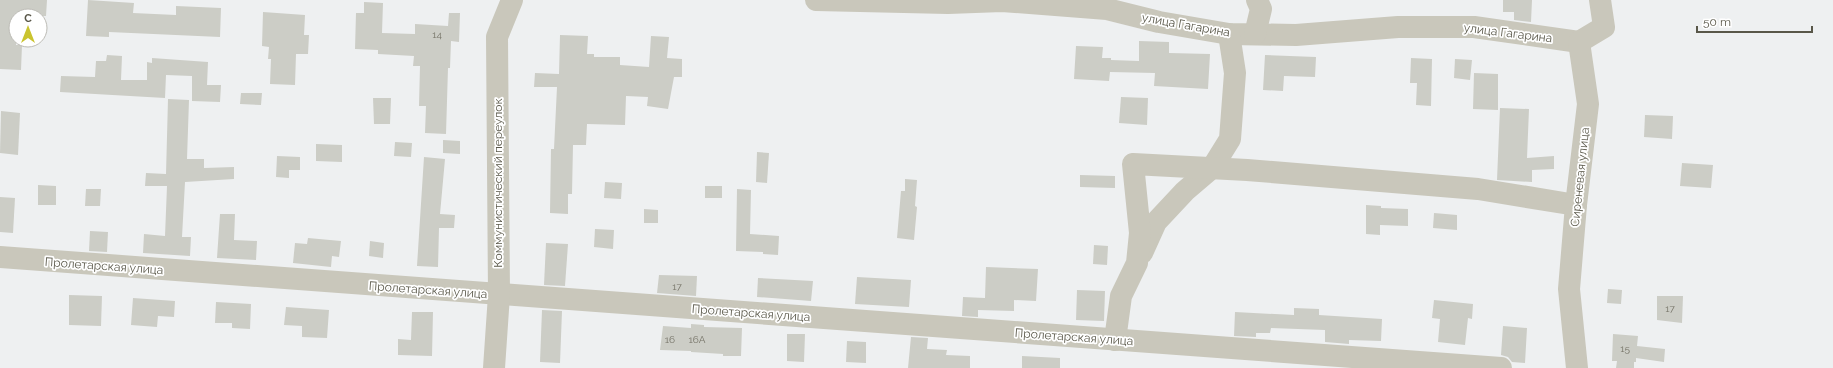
<svg xmlns="http://www.w3.org/2000/svg" width="1833" height="368" viewBox="0 0 1833 368" font-family="Raleway,sans-serif">
<style>
.building{fill:#cccdc6}
.lines{fill:none;stroke-linecap:round;stroke-linejoin:round}
.minor{stroke:#c9c7bb;stroke-width:22}
.labels{text-anchor:middle;stroke-width:3.5;stroke-linejoin:round;paint-order:stroke}
.number-label{font-size:10px;fill:#767468}
.street-label{font-size:12px;fill:#595749;stroke:#fff}
</style>
<rect width="100%" height="100%" fill="#eef0f1"/>
<g class="building">
<polygon points="0,0 47,0 46,16 16,16 16,45 22,45 21,70 0,69"/>
<polygon points="88,0 134,3 133,13 176,15 176,6 221,8 220,37 109,32 109,37 86,36"/>
<polygon points="1503,0 1532,0 1531,22 1514,20 1514,12 1503,12"/>
<polygon points="364,2 383,3 382,33 415,34 415,24 448,26 449,13 460,13 459,42 451,41 450,68 448,68 446,134 425,133 426,106 419,106 420,66 413,66 414,56 378,54 378,50 355,49 356,13 364,13"/>
<polygon points="263,12 305,15 304,35 309,35 308,54 296,54 295,85 270,84 271,59 268,59 269,47 262,46"/>
<polygon points="560,35 588,36 587,54 594,54 594,57 620,57 620,65 649,67 651,36 669,37 667,58 682,59 682,77 674,77 668,109 647,106 648,97 626,96 625,125 587,124 586,145 573,145 572,194 568,194 568,214 550,213 551,149 554,149 557,87 534,87 535,73 559,74"/>
<polygon points="1139,41 1169,42 1169,53 1210,54 1208,89 1154,86 1155,73 1110,72 1109,81 1074,79 1076,46 1103,47 1102,58 1111,58 1111,60 1139,61"/>
<polygon points="107,55 122,56 121,80 147,80 147,62 152,63 152,58 208,62 207,85 221,85 220,102 192,101 192,76 166,75 165,98 60,92 61,76 95,77 96,61 106,61"/>
<polygon points="1265,55 1316,57 1315,77 1284,76 1283,91 1263,90"/>
<polygon points="1411,58 1432,59 1431,106 1416,105 1417,83 1410,83"/>
<polygon points="1455,59 1472,60 1470,80 1454,78"/>
<polygon points="1474,73 1498,74 1498,110 1473,109"/>
<polygon points="241,93 262,93 261,105 240,104"/>
<polygon points="1121,97 1148,98 1147,125 1119,123"/>
<polygon points="373,98 391,98 390,124 374,124"/>
<polygon points="168,99 189,100 187,159 204,159 204,168 234,167 234,179 185,182 182,237 191,237 190,256 143,253 144,234 165,236 167,186 145,186 146,173 166,174"/>
<polygon points="1500,108 1529,109 1527,158 1554,156 1554,169 1532,170 1532,182 1497,180"/>
<polygon points="1,111 20,113 18,155 0,153"/>
<polygon points="1645,115 1673,116 1672,139 1644,137"/>
<polygon points="443,140 460,141 460,154 443,153"/>
<polygon points="395,142 412,143 411,157 394,156"/>
<polygon points="316,144 342,145 342,162 316,161"/>
<polygon points="757,152 769,153 767,183 756,182"/>
<polygon points="277,156 300,157 300,170 289,170 289,178 276,177"/>
<polygon points="424,157 445,159 440,214 455,215 454,228 439,228 438,267 417,266"/>
<polygon points="1682,163 1713,165 1711,188 1680,186"/>
<polygon points="1080,175 1115,176 1115,188 1080,187"/>
<polygon points="905,179 917,180 915,206 917,207 914,240 897,238 901,191 905,191"/>
<polygon points="605,182 622,183 621,199 604,198"/>
<polygon points="38,185 56,186 56,205 38,205"/>
<rect x="705" y="186" width="17" height="12"/>
<polygon points="86,189 101,189 100,206 85,206"/>
<polygon points="737,189 751,190 750,234 779,236 778,255 763,254 763,252 736,251"/>
<polygon points="0,197 15,198 13,233 0,232"/>
<polygon points="1366,205 1381,206 1381,208 1408,209 1408,226 1380,225 1380,235 1366,234"/>
<polygon points="644,209 658,210 658,223 644,223"/>
<polygon points="1434,213 1457,215 1457,230 1433,228"/>
<polygon points="220,214 235,214 234,240 257,241 256,260 217,258"/>
<polygon points="595,229 614,230 613,249 594,247"/>
<polygon points="90,231 108,232 107,252 89,251"/>
<polygon points="308,238 341,241 339,257 332,256 331,267 293,263 295,243 307,244"/>
<polygon points="370,241 384,243 383,258 369,256"/>
<polygon points="546,243 568,244 565,286 544,285"/>
<polygon points="1094,245 1108,246 1107,265 1093,264"/>
<polygon points="986,267 1038,269 1036,301 1014,300 1014,311 978,310 978,317 962,316 963,297 985,298"/>
<polygon points="659,275 697,276 696,296 657,293"/>
<polygon points="857,277 911,280 909,307 855,304"/>
<polygon points="758,278 813,281 811,301 757,297"/>
<polygon points="1608,289 1622,290 1621,304 1607,303"/>
<polygon points="1077,290 1105,291 1104,321 1076,320"/>
<polygon points="69,295 102,296 101,326 69,325"/>
<polygon points="1657,296 1683,296 1682,323 1657,320"/>
<polygon points="133,298 175,301 174,317 158,316 157,327 131,325"/>
<polygon points="1434,300 1473,304 1472,319 1468,318 1465,345 1438,342 1440,319 1432,318"/>
<polygon points="216,302 251,304 250,329 232,328 232,323 215,323"/>
<polygon points="286,307 329,310 327,338 302,337 302,326 284,325"/>
<polygon points="1294,308 1319,309 1319,315 1382,319 1381,341 1349,340 1349,344 1325,342 1325,330 1271,328 1270,333 1256,333 1256,337 1234,336 1235,312 1294,315"/>
<polygon points="542,310 562,311 560,363 540,362"/>
<polygon points="412,312 433,312 432,356 398,355 398,339 411,340"/>
<polygon points="691,324 704,325 704,327 742,328 741,356 723,356 723,354 691,352 691,351 660,350 663,326 691,328"/>
<polygon points="1503,326 1527,328 1525,363 1512,362 1508,357 1501,355"/>
<polygon points="787,334 805,334 804,362 787,361"/>
<polygon points="1613,334 1638,336 1637,346 1665,349 1664,362 1636,358 1636,362 1634,362 1634,368 1616,368 1617,361 1612,361"/>
<polygon points="911,337 928,338 927,349 947,350 946,355 970,356 970,368 908,368"/>
<polygon points="847,341 866,342 866,363 846,362"/>
<polygon points="1022,356 1060,358 1060,368 1022,368"/>
</g>
<g class="lines">
<g class="minor">
<polyline points="816,0 948,3 1002,1 1107,9 1159,22 1229,34 1296,35 1398,27 1474,27 1579,42"/>
<polyline points="1255,34 1261,9 1257,0"/>
<polyline points="1142,253 1156,222 1185,191 1212,168 1230,139 1235,73 1229,34"/>
<polyline points="0,257 1501,368"/>
<polyline points="1115,340 1121,296 1137,263 1140,233 1133,164 1247,170 1478,189 1576,205"/>
<polyline points="494,368 499,295 497,37 512,0"/>
<polyline points="1577,368 1569,289 1576,205 1588,104 1579,42 1604,27 1600,0"/>
</g>
</g>
<g class="labels">
<g class="number-label">
<text x="437" y="38">14</text>
<text x="677" y="290">17</text>
<text x="1670" y="312">17</text>
<text x="670" y="343">16</text>
<text x="697" y="343">16А</text>
<text x="1625" y="352">15</text>
</g>
<g class="street-label">
<text transform="translate(1186 25) rotate(10)" y="4">улица Гагарина</text>
<text transform="translate(1508 33) rotate(7)" y="4">улица Гагарина</text>
<text transform="translate(1580 177) rotate(-84)" y="4">Сиреневая улица</text>
<text transform="translate(498 183) rotate(-90)" y="4">Коммунистический переулок</text>
<text transform="translate(104 266) rotate(4)" y="4">Пролетарская улица</text>
<text transform="translate(428 290) rotate(4)" y="4">Пролетарская улица</text>
<text transform="translate(751 313) rotate(4)" y="4">Пролетарская улица</text>
<text transform="translate(1074 337) rotate(4)" y="4">Пролетарская улица</text>
</g>
</g>
<g transform="translate(28 28)"><circle r="19" fill="#ffffff" stroke="#bdbcb6"/>
<path d="M0-3L7 15L0 10L-7 15Z" fill="#cac42f"/>
<text y="-6" font-size="11" font-weight="bold" text-anchor="middle" fill="#595749">С</text>
</g>
<path d="M1697 26v6h115v-6" fill="none" stroke="#595749" stroke-width="2"/>
<text x="1703" y="26" font-size="12" fill="#595749" stroke="#ffffff" stroke-width="3" paint-order="stroke">50 m</text>
</svg>
